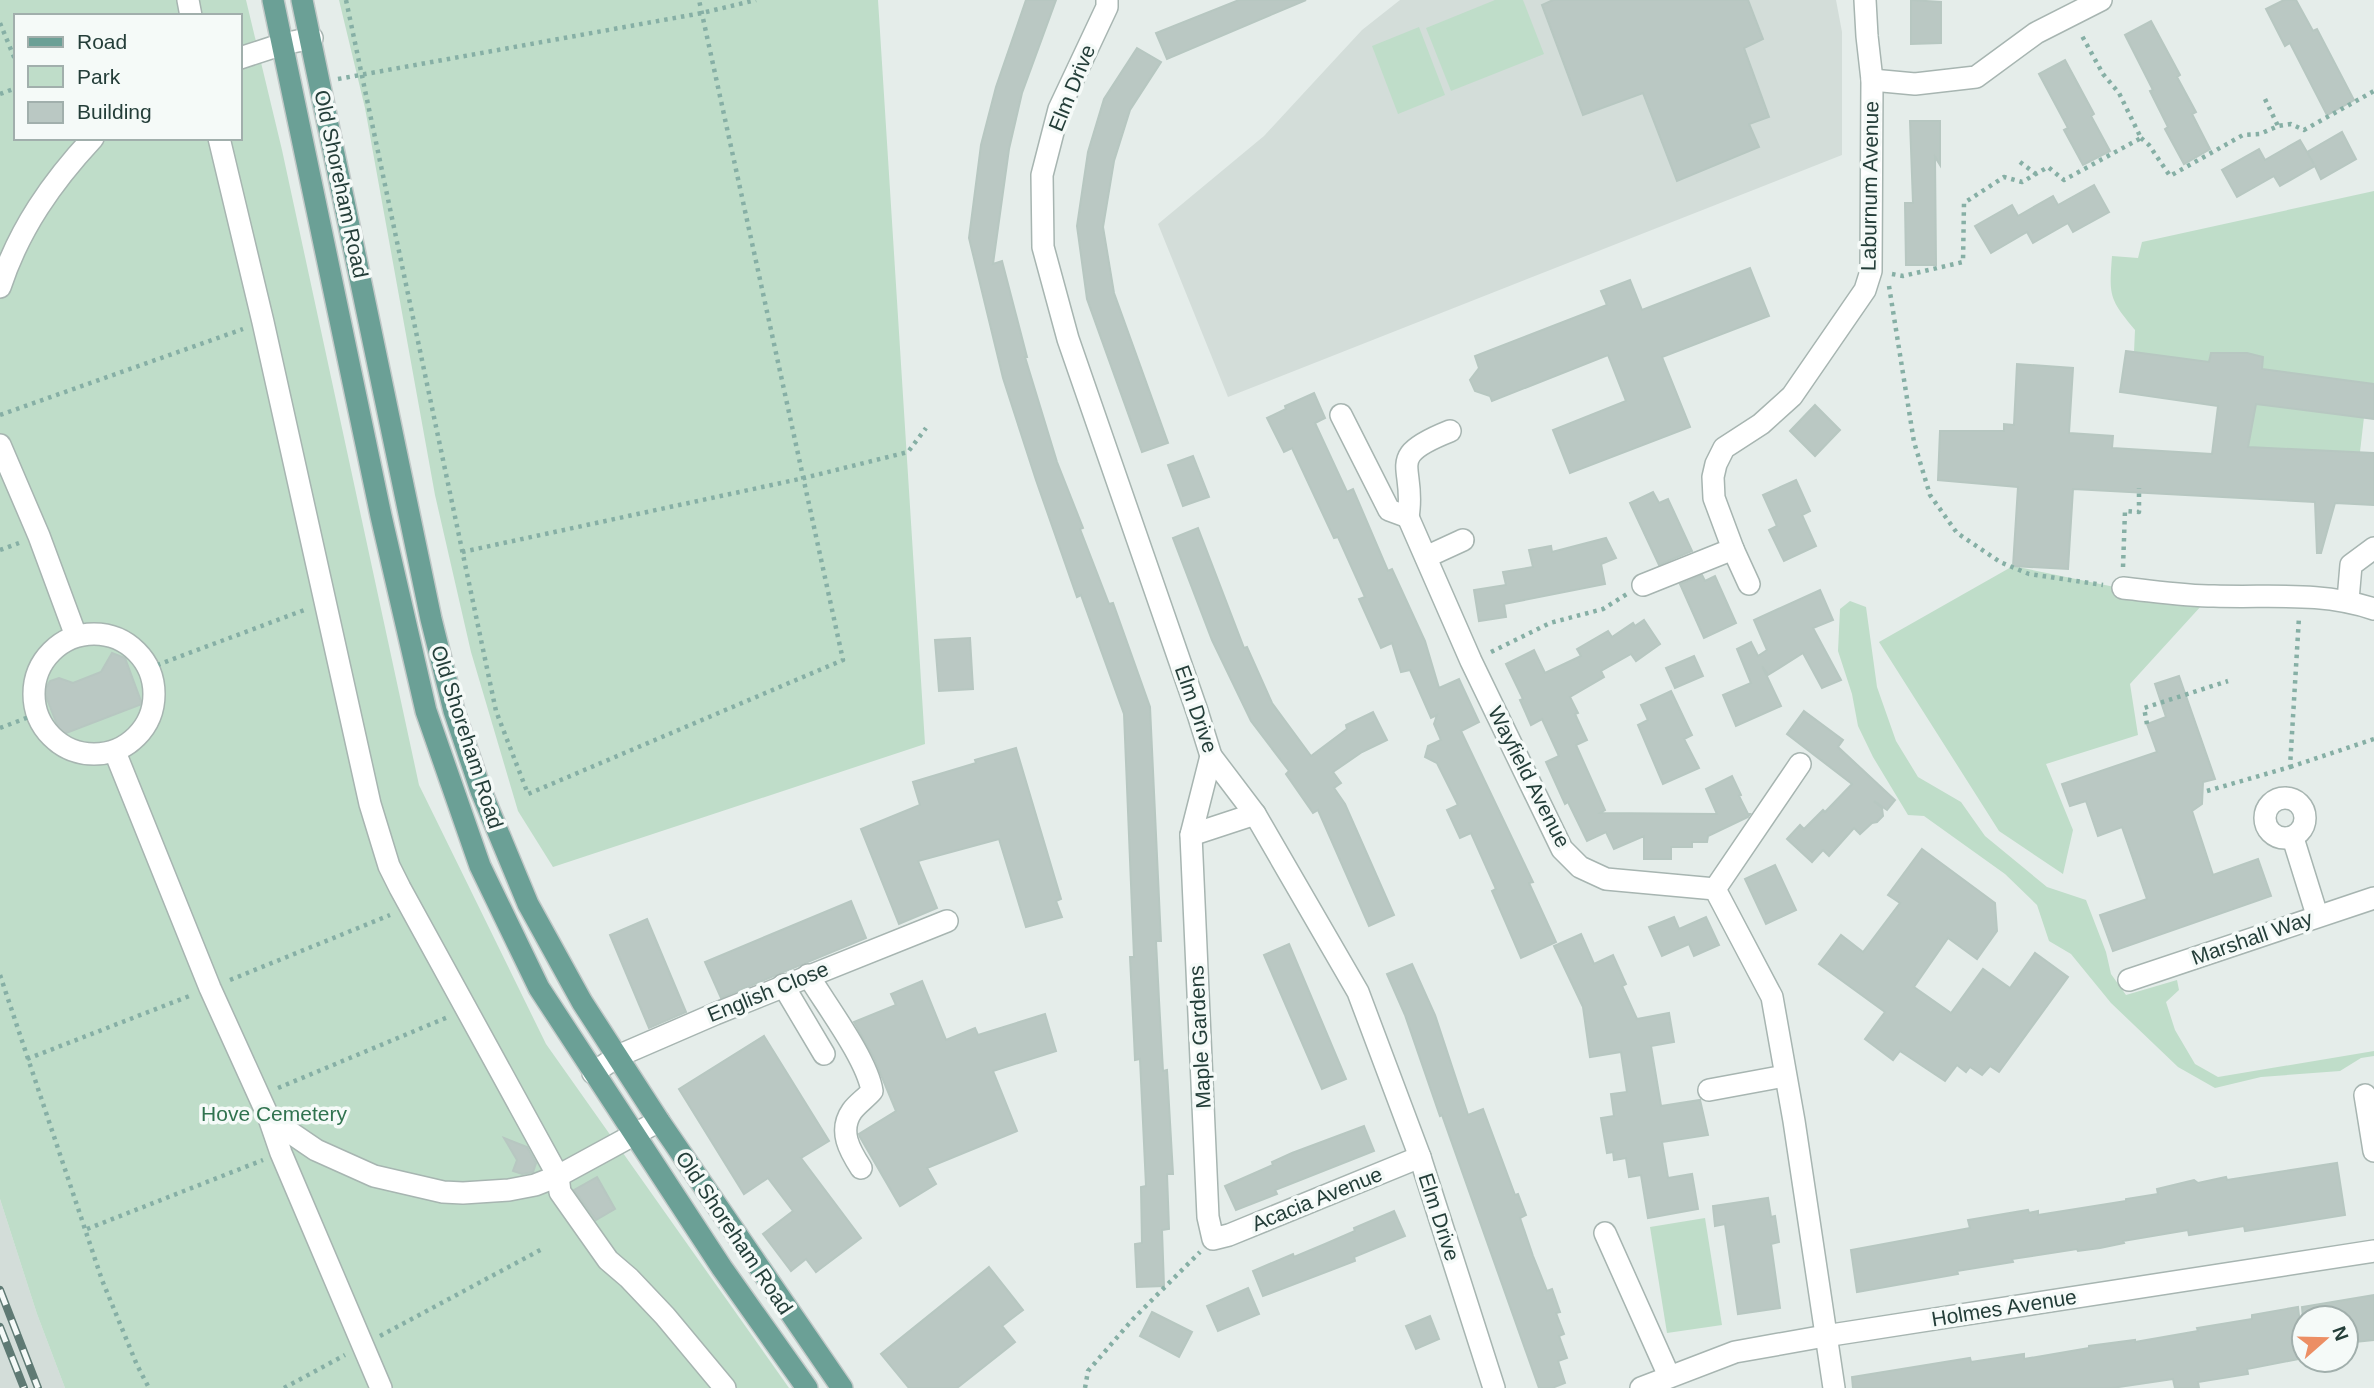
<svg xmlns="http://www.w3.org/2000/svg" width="2374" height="1388" viewBox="0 0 2374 1388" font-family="Arial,sans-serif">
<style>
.built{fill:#d3ddd9}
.green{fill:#bfddc9;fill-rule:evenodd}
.building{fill:#bac8c3;stroke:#b7c7c1;stroke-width:2}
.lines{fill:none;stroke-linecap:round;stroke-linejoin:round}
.minor-casing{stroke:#a7b5b1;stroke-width:24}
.major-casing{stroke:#c2c9c8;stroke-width:24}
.path{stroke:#86afa5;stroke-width:4.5;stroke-dasharray:3.5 5;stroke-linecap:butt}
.minor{stroke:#fff;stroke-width:21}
.major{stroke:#6ba096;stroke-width:21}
.rail-casing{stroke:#5f7a74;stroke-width:8}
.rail{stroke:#f5faf8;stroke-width:5;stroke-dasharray:16;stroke-linecap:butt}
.labels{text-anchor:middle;stroke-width:7;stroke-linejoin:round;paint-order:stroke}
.street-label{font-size:21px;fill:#243e39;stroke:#f5faf8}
.park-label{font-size:21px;fill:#30734f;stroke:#f5faf8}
</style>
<rect width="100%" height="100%" fill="#e5edea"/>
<g class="built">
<polygon points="1400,0 1836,0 1842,32 1842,155 1228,397 1158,224 1264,136 1362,30"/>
<polygon points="0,1199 37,1314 65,1388 0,1388"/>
</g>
<g class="green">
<path d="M 0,0 L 246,0 L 282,150 L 419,785 L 546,1044 L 789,1388 L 65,1388 L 37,1314 L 0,1199 ZM 16,16 L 240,16 L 240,138 L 16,138 Z"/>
<polygon points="339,0 878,0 925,744 553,867 518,811 471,652 435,495 365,108"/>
<polygon points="1495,0 1523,0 1544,54 1451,91 1426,28"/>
<polygon points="1419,27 1445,95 1398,114 1372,46"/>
<path d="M 2374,191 L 2374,384 L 2262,369 L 2263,357 L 2247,353 L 2211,353 L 2209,362 L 2134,352 L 2135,330 C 2109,299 2109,296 2112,256 L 2138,258 L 2142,242 Z"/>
<polygon points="2256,404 2364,417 2360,452 2248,447"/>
<polygon points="2013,566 2202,605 2130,684 2138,735 2046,764 2073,830 2063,874 1999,831 1879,642"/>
<polygon points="1850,601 1866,607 1877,687 1896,741 1918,777 1961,802 1985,836 2047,887 2086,900 2106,952 2111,974 2126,995 2177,980 2179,990 2166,1002 2175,1030 2195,1064 2218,1077 2374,1051 2374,1056 2361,1058 2340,1071 2261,1077 2215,1088 2178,1067 2111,1003 2071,954 2049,941 2037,905 2005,874 1924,816 1908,815 1873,757 1858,726 1852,694 1838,651 1840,609"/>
<polygon points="1705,1218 1722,1325 1667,1333 1650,1227"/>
</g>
<g class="building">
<polygon points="1026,0 1056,0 1022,93 1009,149 993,264 1002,261 1027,357 1025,357 1057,462 1083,528 1080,529 1109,604 1113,603 1150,707 1161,941 1156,941 1159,1000 1163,1071 1167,1070 1173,1174 1167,1174 1169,1229 1162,1230 1164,1286 1137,1287 1135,1244 1142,1243 1141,1187 1146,1186 1140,1059 1135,1060 1134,1038 1130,957 1134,957 1124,714 1081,595 1077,597 1036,480 1003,378 969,238 981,145 996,87"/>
<polygon points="1239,0 1306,0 1167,59 1156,33"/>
<polygon points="1553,0 1748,0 1763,39 1744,48 1769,117 1749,124 1759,147 1677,181 1643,93 1583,115 1542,5"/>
<polygon points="1911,0 1941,2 1941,43 1911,44"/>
<polygon points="2284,0 2296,0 2313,31 2317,29 2354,100 2327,115 2290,43 2285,46 2266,9"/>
<polygon points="2151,21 2180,75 2177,77 2196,112 2192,114 2210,149 2184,164 2165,129 2168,127 2150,91 2153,90 2125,35"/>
<polygon points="1137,48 1161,62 1130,110 1114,161 1103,227 1114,293 1168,443 1142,452 1087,299 1077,226 1088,152 1104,99"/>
<polygon points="2065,60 2094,114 2091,116 2110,151 2083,165 2064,130 2068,128 2039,74"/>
<polygon points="1910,121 1940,121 1940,165 1935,157 1936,265 1906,265 1905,203 1913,203"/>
<polygon points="2342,132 2356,159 2321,179 2315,166 2280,186 2274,176 2237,197 2222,170 2259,149 2265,160 2300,140 2314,164 2307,152"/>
<polygon points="2094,185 2109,212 2073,232 2068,223 2033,243 2027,232 1991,253 1975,226 2012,205 2018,216 2053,196 2058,205"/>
<polygon points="1750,268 1769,316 1662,357 1690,427 1570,473 1553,430 1626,401 1608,355 1492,401 1490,396 1475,391 1470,380 1479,368 1475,356 1607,305 1601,291 1630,280 1642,310"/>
<polygon points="2126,351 2209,362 2211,353 2247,353 2263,357 2262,369 2374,384 2374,419 2256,404 2248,447 2374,453 2374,505 2335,503 2321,553 2317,553 2315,502 2073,489 2068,569 2013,566 2018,487 1938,480 1940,431 2004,431 2004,424 2014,425 2017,364 2073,368 2069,433 2113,436 2112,448 2212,454 2218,406 2120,392"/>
<polygon points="1314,393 1325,418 1315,423 1347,492 1353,489 1388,571 1392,569 1425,641 1439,688 1459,679 1479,722 1461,731 1533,882 1529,883 1556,942 1521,958 1492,891 1496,889 1471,833 1460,838 1447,810 1458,805 1437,763 1425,757 1428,746 1441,740 1434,724 1437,715 1431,718 1410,670 1401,672 1392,643 1381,648 1359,599 1365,597 1338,537 1334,538 1292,448 1284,452 1267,418 1286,409 1285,406"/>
<polygon points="1815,405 1840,430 1815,456 1790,431"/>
<polygon points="1193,456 1209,497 1183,506 1168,465"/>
<polygon points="1796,480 1810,511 1802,515 1816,546 1784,561 1769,530 1777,526 1763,495"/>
<polygon points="1653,492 1659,503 1668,499 1692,551 1659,565 1630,503"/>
<polygon points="1198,528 1244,648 1247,647 1272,703 1311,756 1347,729 1346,725 1373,712 1387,740 1362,752 1333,772 1341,783 1334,788 1345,804 1394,915 1369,926 1318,810 1313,813 1286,774 1289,771 1251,721 1212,640 1173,538"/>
<polygon points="1606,538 1616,558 1601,564 1605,584 1504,604 1506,617 1479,621 1474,590 1506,585 1503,572 1533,567 1529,550 1551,546 1552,552"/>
<polygon points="1702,575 1705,581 1715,576 1736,623 1704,638 1680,584"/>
<polygon points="1820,590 1833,620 1813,628 1841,680 1822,688 1803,653 1768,675 1762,666 1781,706 1736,726 1723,695 1751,683 1737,649 1751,642 1758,656 1767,650 1754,620"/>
<polygon points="1644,620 1660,644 1636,661 1631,654 1601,671 1604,677 1570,697 1578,713 1575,714 1587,740 1576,745 1605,810 1600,813 1717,814 1706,789 1732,776 1741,795 1739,796 1748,814 1750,814 1748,817 1708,836 1707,842 1692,842 1692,847 1671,847 1671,859 1644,859 1644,836 1614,849 1606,832 1587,841 1568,802 1565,804 1546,762 1559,756 1542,719 1531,725 1520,700 1523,699 1506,664 1534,650 1545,673 1581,656 1577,649 1608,631 1612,637 1633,623 1635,626"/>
<polygon points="970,638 973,689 939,691 935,640"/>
<polygon points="112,653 125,658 142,704 61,735 44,691 50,681 59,678 73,683 101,672"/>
<polygon points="1694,656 1703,676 1675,688 1666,668"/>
<polygon points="2179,676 2215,779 2203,782 2202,804 2192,811 2213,875 2258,859 2271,896 2113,951 2100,915 2147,899 2122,827 2098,836 2086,801 2070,806 2062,784 2157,752 2147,724 2166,717 2155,684"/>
<polygon points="1671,691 1692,735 1684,739 1699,768 1663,784 1638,725 1648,720 1641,705"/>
<polygon points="1804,711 1843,740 1838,747 1895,800 1887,810 1874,801 1882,808 1883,816 1877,822 1872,823 1860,834 1854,828 1829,856 1823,850 1812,862 1787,839 1800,825 1804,829 1823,810 1825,812 1852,784 1787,734"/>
<polygon points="1016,748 1061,899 1056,901 1062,917 1026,927 999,839 918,861 937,908 899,924 861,829 920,805 913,782 976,763 975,760"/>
<polygon points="1922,849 1995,903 1997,931 1977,959 1948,938 1914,987 1951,1013 1983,969 2010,988 2035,953 2068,977 1999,1072 1990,1066 1982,1075 1970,1067 1966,1072 1957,1065 1945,1081 1900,1051 1893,1060 1865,1039 1885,1012 1819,964 1841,935 1863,952 1900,903 1888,895"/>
<polygon points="1775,865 1796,910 1766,924 1745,879"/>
<polygon points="851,901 866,938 721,998 705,962"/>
<polygon points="1674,917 1679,929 1706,917 1719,945 1694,956 1689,944 1662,956 1649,927"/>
<polygon points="647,919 686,1012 649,1028 610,935"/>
<polygon points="1581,934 1594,964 1613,955 1626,984 1622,986 1637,1019 1669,1013 1674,1042 1651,1046 1661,1106 1700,1100 1708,1135 1662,1142 1668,1178 1692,1174 1698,1209 1648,1218 1641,1175 1629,1177 1626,1158 1614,1160 1613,1152 1607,1153 1601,1118 1614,1116 1611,1094 1627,1092 1621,1052 1590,1057 1583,1007 1554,946"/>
<polygon points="1289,944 1346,1079 1322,1089 1264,955"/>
<polygon points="1412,964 1435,1015 1468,1115 1483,1109 1515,1195 1518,1194 1526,1215 1520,1218 1533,1256 1547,1291 1552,1289 1560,1312 1556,1313 1564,1334 1559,1336 1567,1358 1558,1361 1565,1383 1552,1388 1539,1388 1442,1115 1440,1116 1405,1015 1387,974"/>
<polygon points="922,981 946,1040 975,1028 978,1035 1045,1014 1056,1051 993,1071 1017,1131 927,1168 936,1184 900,1206 860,1137 859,1134 896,1111 874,1058 854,1022 896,1005 891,994"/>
<polygon points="764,1036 829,1141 801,1158 861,1238 816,1272 806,1259 791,1271 763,1234 793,1211 768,1178 744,1194 679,1089"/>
<polygon points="1364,1126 1374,1151 1275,1190 1277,1194 1236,1210 1225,1186 1273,1165 1272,1162 1292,1153"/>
<polygon points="504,1138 527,1147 536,1163 533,1172 522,1174 513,1171 517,1160"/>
<polygon points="2337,1163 2345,1215 2245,1231 2244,1226 2189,1235 2188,1230 2123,1241 2124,1243 2100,1248 2078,1251 2077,1249 2012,1259 2013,1262 1957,1271 1958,1274 1857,1292 1851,1250 1970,1228 1968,1220 2028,1210 2029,1213 2038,1211 2038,1215 2126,1201 2126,1199 2158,1194 2157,1189 2194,1180 2198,1183 2226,1177 2227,1180"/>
<polygon points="597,1177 615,1209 596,1220 574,1190"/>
<polygon points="1768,1198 1771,1217 1775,1216 1779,1242 1771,1244 1780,1308 1738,1314 1725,1224 1715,1226 1713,1206"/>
<polygon points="1394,1211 1405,1236 1354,1257 1355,1261 1263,1296 1253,1271 1293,1254 1294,1257 1325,1244 1355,1231 1354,1228"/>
<polygon points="989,1267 1023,1310 1002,1326 1015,1342 957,1388 909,1388 881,1354"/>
<polygon points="1248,1288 1259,1314 1218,1331 1207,1306"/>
<polygon points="2374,1295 2374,1340 2346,1343 2346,1318 2303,1318 2302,1307"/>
<polygon points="2298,1307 2304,1358 2247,1369 2248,1374 2198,1382 2199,1388 2175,1388 2173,1379 2112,1388 1853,1388 1852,1377 1970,1358 1971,1362 2024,1354 2024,1359 2089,1348 2089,1346 2135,1340 2135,1342 2198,1331 2197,1328 2252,1319 2252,1315"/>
<polygon points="1152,1312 1192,1332 1179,1357 1140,1336"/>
<polygon points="1430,1316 1439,1339 1416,1349 1406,1326"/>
</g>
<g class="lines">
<defs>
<g id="minor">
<polyline points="188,0 191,16"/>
<polyline points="1107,0 1107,7 1059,109 1042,175 1043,247 1068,339 1197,711 1211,756 1255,814 1358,992 1420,1157 1494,1388"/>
<polyline points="240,58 283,44 312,38"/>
<polyline points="1872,80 1915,84 1976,77 2036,33 2101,0"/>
<polyline points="219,138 263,322 370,804 389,866 400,888 558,1176 560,1192 608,1260 629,1278 665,1316 725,1388"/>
<path d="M 0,287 C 19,229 52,182 93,138"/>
<polyline points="1341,415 1389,510 1408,517"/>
<polyline points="0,445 39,536 76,636"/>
<polyline points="1408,517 1471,661 1562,849 1580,867 1606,879 1715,889 1772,997 1794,1121 1834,1388"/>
<path d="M 1408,517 C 1417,465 1382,458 1450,431"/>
<polyline points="1733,549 1749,584"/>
<polyline points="1426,557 1463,540"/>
<polyline points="1643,585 1733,549 1714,498 1713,477 1716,464 1724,448 1761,424 1792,396 1865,290 1871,271 1872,80 1867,36 1865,0"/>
<path d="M 2123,588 C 2153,591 2184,596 2214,596 C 2269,598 2320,591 2374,609"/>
<polyline points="2348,600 2351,565 2374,548"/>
<circle cx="94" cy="694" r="60"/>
<polyline points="115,752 210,988 269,1118 316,1150 374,1176 443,1192 463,1193 509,1190 535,1185 558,1176 659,1121"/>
<polyline points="1211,756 1191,835 1208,1217 1213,1239 1229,1235 1420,1157"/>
<circle cx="2285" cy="818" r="20"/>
<polyline points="1191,835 1255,814"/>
<polyline points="2293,838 2317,915"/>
<polyline points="1715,889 1800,764"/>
<path d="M 808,975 C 826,1005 867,1059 872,1091 C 866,1098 857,1104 852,1111 C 838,1131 850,1151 861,1168"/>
<polyline points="2129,980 2374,898"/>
<polyline points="783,985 824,1054"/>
<polyline points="593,1073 618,1056 715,1014 947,921"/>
<polyline points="1709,1090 1785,1076"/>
<polyline points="2365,1095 2374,1151"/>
<polyline points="269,1118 281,1153 381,1388"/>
<polyline points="1605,1233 1669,1376"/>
<polyline points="1641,1388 1735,1352 1825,1336 2374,1251"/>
</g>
<g id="major">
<polyline points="273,0 381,516 426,711 480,866 539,988 722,1268 807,1388"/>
<polyline points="302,0 431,619 454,711 481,791 528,904 582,1002 659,1121 842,1388"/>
</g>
</defs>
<use href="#minor" class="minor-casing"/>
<use href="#major" class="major-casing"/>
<g class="path">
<polyline points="346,0 496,711 528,794 843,660 699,0"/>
<polyline points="0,23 16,62"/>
<polyline points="338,79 702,13 756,0"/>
<polyline points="0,94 16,88"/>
<polyline points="2265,99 2278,126"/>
<polyline points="2141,138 2149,145 2170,176 2243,135 2260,134 2278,126 2291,124 2304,130 2374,91"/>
<polyline points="2020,162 2036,174"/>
<polyline points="1892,274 1903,276 1963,262 1964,203 2004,177 2022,182 2048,167 2064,180 2141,138 2119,93 2103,74 2081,34"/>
<polyline points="1889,286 1914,442 1930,495 1957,533 2000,562 2029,574 2103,585"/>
<polyline points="0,415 243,329"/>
<polyline points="0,550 19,543"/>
<polyline points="462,552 804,478 908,452 926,428"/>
<polyline points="2123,567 2125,511 2139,512 2139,488"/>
<polyline points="1491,652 1550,623 1603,609 1627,594"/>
<polyline points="149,668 307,609"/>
<polyline points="2147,724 2144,708 2228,681"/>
<polyline points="0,728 37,714"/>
<polyline points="2290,767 2374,739"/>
<polyline points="2207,791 2290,767 2299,617"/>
<polyline points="0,975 102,1280 137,1365 149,1388"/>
<polyline points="230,980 390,915"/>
<polyline points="27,1059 192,995"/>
<polyline points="278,1088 448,1017"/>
<polyline points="87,1229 263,1160"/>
<polyline points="380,1336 544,1248"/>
<polyline points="284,1388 345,1355"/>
<polyline points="1085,1388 1088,1371 1133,1319 1200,1252"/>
</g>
<use href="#minor" class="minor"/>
<use href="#major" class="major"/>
<defs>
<g id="rail">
<polyline points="0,1290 38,1388"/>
<polyline points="0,1327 24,1388"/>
</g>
</defs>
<use href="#rail" class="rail-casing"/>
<use href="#rail" class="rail"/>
</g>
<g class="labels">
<g class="street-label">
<text transform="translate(1072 88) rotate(-68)" y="7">Elm Drive</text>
<text transform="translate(341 184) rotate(78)" y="7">Old Shoreham Road</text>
<text transform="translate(1870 186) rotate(-89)" y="7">Laburnum Avenue</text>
<text transform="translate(1196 709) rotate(71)" y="7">Elm Drive</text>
<text transform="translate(467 737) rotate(72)" y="7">Old Shoreham Road</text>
<text transform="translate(1529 777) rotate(63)" y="7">Wayfield Avenue</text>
<text transform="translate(2252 938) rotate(-19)" y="7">Marshall Way</text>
<text transform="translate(768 992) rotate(-22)" y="7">English Close</text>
<text transform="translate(1200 1037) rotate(-93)" y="7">Maple Gardens</text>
<text transform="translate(1317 1199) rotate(-22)" y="7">Acacia Avenue</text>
<text transform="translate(1439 1217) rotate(72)" y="7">Elm Drive</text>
<text transform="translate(734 1233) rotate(56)" y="7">Old Shoreham Road</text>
<text transform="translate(2004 1308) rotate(-9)" y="7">Holmes Avenue</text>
</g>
<g class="park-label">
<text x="274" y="1121">Hove Cemetery</text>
</g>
</g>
<rect x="14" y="14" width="228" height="126" fill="#f5faf8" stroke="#a1afac" stroke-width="2"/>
<rect x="28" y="37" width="35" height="10" fill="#6ba096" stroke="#a1afac" stroke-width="2"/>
<text x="77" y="49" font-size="21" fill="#243e39">Road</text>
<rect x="28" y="66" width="35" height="21" fill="#bfddc9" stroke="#a1afac" stroke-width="2"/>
<text x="77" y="84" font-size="21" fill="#243e39">Park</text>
<rect x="28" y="102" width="35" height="21" fill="#bac8c3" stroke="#a1afac" stroke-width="2"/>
<text x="77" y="119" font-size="21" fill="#243e39">Building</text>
<g transform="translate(2325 1339) rotate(70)"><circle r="33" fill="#f5faf8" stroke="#a1afac" stroke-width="2"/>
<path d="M0-5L12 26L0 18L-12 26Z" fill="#ec8e64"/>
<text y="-10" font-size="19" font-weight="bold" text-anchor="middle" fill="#243e39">N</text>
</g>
</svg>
